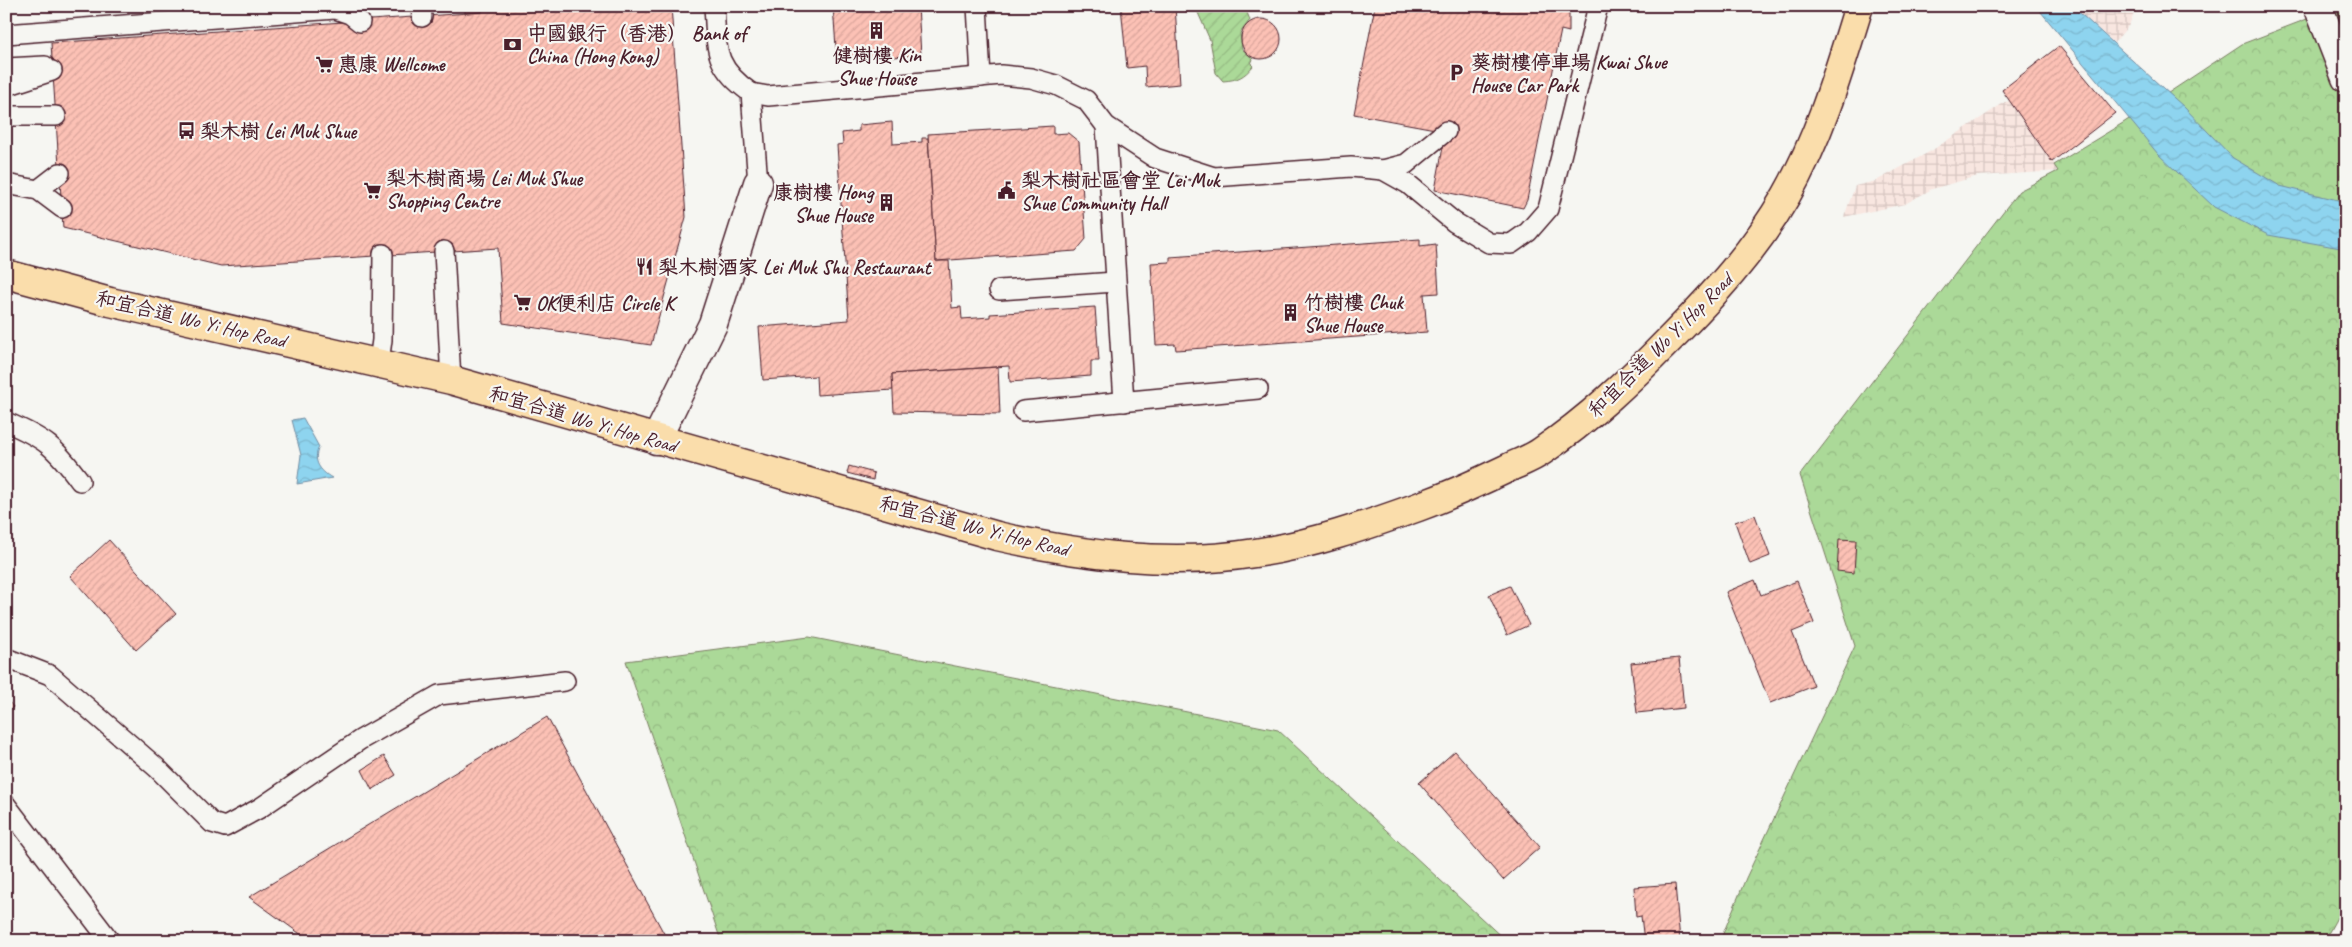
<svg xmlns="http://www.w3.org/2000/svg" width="2352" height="947" viewBox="0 0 2352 947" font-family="Caveat,'LXGW WenKai TC',sans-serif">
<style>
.industrial{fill:url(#industrial-grid)}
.forest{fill:url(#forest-crowns);stroke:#7a7c62}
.garden{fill:url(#garden-furrows);stroke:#7a7c62}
.water{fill:url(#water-waves);stroke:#738ca1}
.building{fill:url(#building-hatch);stroke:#4a1f2b}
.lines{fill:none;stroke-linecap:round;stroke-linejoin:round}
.service-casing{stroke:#4a1f2b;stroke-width:22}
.pedestrian-casing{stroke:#4a1f2b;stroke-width:31}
.minor-casing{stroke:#4a1f2b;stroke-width:31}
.primary-casing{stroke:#4a1f2b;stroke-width:31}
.service{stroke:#f6f6f2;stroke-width:19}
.pedestrian{stroke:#f6f6f2;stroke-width:28}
.minor{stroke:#f6f6f2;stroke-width:28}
.primary{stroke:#faddab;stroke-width:28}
.labels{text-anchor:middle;stroke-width:4.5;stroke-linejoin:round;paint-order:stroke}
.poi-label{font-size:20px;font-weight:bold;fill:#4a1f2b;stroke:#f6f6f2;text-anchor:start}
.street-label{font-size:20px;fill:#4a1f2b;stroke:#f6f6f2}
</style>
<defs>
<pattern id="industrial-grid" width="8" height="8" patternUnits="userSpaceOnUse" patternTransform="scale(1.25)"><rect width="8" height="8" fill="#f8e6e0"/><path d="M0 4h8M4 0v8" fill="none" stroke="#d6c5c0"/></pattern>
<pattern id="forest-crowns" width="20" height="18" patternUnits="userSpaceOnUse" patternTransform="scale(1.25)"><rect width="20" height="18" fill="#abd998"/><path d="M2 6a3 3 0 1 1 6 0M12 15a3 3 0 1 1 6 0" fill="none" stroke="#95ba83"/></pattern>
<pattern id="garden-furrows" width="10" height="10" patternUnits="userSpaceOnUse" patternTransform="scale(1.25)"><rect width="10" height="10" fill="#abd998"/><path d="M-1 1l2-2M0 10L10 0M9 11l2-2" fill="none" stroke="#95ba83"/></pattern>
<pattern id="water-waves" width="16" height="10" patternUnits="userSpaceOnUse" patternTransform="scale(1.25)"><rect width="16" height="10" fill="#8ed4ef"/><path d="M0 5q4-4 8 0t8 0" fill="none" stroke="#7cb6cd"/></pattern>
<pattern id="building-hatch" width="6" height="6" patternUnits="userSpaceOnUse" patternTransform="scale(1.25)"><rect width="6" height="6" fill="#fcc1b5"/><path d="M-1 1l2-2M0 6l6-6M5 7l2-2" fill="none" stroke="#daa59c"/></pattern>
</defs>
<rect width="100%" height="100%" fill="#f6f6f2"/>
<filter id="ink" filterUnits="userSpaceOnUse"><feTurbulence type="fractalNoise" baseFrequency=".02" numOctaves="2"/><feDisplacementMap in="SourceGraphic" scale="10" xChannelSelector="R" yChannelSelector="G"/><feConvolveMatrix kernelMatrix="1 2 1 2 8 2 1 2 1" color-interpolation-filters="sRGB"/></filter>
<g filter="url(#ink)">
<g class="industrial">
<polygon points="2072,6 2137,6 2129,25 2114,43"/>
<polygon points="2010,101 2059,171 1978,176 1932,189 1905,204 1844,217 1855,186 1876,181 1931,151 2005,102"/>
</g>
<g class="forest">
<polygon points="2341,6 2346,6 2346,901 2324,941 1720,941 1746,878 1855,646 1800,475 2019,191 2058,171 2054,165 2123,123 2242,44"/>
<polygon points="809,637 1278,730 1506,941 721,941 626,661"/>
</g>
<path class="garden" d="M 1195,6 L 1238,6 L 1246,10 L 1250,20 L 1240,33 L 1242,49 L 1253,59 L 1251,64 L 1253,66 C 1244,77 1238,80 1223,81 L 1216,73 L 1210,40 Z"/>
<g class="water">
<polygon points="2036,6 2072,6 2184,107 2233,158 2280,186 2346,202 2346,249 2268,235 2214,207 2158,154"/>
<path d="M 303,418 L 319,447 C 312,461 320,471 332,478 L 297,484 L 301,455 L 292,420 Z"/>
</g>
<g class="building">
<polygon points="465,6 481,6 482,12 465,13"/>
<polygon points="481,6 671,6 686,217 651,345 503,323 498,248 221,266 63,228 51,43 482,12"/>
<polygon points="833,6 918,6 921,55 837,61"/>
<polygon points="1121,6 1175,6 1180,84 1146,87 1145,66 1127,68"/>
<polygon points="1375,6 1569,6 1569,32 1561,30 1527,200 1523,208 1435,190 1446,131 1354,114"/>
<circle cx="1261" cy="39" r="20"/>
<polygon points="2059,46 2115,113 2052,162 2002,90"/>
<polygon points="892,122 893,144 922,142 922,138 928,138 936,261 949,261 952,308 961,307 962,319 990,317 990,314 1095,307 1099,361 1091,361 1091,376 1010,382 1009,366 892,374 893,390 817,395 816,376 763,380 759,327 849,320 837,145 843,144 842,133 859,131 859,125"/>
<polygon points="1053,126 1053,134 1068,133 1079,142 1086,239 1076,251 936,261 928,134"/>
<polygon points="1420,239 1420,246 1436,244 1439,293 1424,294 1427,332 1176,350 1175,344 1156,345 1151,263 1170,262 1170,257"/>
<polygon points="998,367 1000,414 894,412 892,374"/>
<polygon points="849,466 874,473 873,480 847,473"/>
<polygon points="1755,515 1770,556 1750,564 1735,522"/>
<polygon points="1839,539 1856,540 1854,573 1837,571"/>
<polygon points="109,540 176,614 136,650 70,576"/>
<polygon points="1755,580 1761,595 1797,581 1814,623 1792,632 1814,686 1770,703 1726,592"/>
<polygon points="1510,586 1529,625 1507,635 1489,595"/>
<polygon points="1679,658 1684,708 1637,713 1631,663"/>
<polygon points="6,698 13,707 6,713"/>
<polygon points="547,717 668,941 310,941 249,897"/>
<polygon points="1455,751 1540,847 1503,880 1419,783"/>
<polygon points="384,756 396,775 372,790 362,770"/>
<polygon points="1675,884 1680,941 1644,941 1641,916 1636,917 1634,887"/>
</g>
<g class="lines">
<defs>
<g id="service">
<polyline points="421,6 422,17"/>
<path d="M 714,6 C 717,49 713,66 751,93 L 758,183"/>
<polyline points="977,6 981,77"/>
<polyline points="6,34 335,9 350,14 360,22"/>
<polyline points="6,68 45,66"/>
<polyline points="6,86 52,71"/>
<polyline points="751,93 768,96 1001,75 1031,78 1056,85 1086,100 1106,126 1155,158 1214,177 1351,167 1383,170 1408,184 1454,222 1489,243 1511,244 1528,232 1548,209 1598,6"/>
<polyline points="6,116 56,116"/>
<polyline points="1106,126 1124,402"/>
<polyline points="1383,170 1406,164 1446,131"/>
<polyline points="6,184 38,190 62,208"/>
<polyline points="38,190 60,173"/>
<polyline points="444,251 451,380"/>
<polyline points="999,290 1115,282"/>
<polyline points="379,362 382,340 383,254"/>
<polyline points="1023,411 1258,389"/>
<path d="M 6,422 C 46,439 55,447 80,481"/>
<polyline points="6,658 50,675 157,768 212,823 225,827 260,808 360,740 439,695 565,681"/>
<polyline points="6,805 110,941"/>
<polyline points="2346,941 2346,940"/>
</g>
<polyline id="pedestrian" points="656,440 713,324 758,183"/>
<polyline id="minor" points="2318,6 2346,78"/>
<path id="primary" d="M 6,274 L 110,302 L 451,380 L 997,536 C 1081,555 1169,567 1255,553 C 1311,545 1365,526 1418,507 C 1448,496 1477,483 1506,469 C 1518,463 1531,459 1542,451 C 1589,419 1629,381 1669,340 C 1713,296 1755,250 1786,196 C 1820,136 1839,71 1859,6"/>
</defs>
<use href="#service" class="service-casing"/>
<use href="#pedestrian" class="pedestrian-casing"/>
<use href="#minor" class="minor-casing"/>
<use href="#primary" class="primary-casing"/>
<use href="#service" class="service"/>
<use href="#pedestrian" class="pedestrian"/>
<use href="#minor" class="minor"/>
<use href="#primary" class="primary"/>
</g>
</g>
<defs>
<symbol id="building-bare" viewBox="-9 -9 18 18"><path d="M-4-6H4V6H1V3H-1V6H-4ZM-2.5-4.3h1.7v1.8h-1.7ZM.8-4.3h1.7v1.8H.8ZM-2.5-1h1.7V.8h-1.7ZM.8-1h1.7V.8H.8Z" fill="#4a1f2b" stroke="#f6f6f2" stroke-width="2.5" paint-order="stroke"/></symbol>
<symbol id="bank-bare" viewBox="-9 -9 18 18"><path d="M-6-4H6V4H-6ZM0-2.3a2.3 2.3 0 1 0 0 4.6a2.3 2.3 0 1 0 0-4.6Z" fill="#4a1f2b" stroke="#f6f6f2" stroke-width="2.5" paint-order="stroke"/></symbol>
<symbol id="supermarket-bare" viewBox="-9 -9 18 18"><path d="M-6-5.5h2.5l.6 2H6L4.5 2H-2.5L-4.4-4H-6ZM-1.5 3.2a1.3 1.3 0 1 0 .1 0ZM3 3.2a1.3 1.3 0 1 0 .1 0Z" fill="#4a1f2b" stroke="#f6f6f2" stroke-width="2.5" paint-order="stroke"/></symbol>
<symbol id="parking-bare" viewBox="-9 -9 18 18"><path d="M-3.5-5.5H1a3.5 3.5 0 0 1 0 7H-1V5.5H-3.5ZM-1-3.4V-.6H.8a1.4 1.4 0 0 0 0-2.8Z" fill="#4a1f2b" stroke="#f6f6f2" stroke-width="2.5" paint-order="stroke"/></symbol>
<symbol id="bus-bare" viewBox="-9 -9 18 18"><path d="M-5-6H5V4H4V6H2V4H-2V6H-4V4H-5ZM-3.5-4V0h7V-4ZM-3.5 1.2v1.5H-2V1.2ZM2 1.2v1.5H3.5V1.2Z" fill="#4a1f2b" stroke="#f6f6f2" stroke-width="2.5" paint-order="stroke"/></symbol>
<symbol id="civic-bare" viewBox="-9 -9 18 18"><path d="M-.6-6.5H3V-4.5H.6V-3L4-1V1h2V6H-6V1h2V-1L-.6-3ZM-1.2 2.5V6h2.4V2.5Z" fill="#4a1f2b" stroke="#f6f6f2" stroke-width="2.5" paint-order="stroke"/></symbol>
<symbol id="restaurant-bare" viewBox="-9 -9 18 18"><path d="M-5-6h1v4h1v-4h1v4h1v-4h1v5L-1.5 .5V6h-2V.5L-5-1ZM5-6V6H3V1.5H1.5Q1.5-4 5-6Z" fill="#4a1f2b" stroke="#f6f6f2" stroke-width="2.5" paint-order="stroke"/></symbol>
</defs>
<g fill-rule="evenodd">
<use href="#building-bare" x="864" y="18" width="25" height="25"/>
<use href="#bank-bare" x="500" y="32" width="25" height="25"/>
<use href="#supermarket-bare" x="312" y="52" width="25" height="25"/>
<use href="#parking-bare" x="1444" y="60" width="25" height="25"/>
<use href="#bus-bare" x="174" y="118" width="25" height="25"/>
<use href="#supermarket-bare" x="360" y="178" width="25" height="25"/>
<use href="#civic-bare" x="994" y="178" width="25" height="25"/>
<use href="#building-bare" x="874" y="190" width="25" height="25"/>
<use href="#restaurant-bare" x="632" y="254" width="25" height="25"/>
<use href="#supermarket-bare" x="510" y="290" width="25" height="25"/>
<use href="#building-bare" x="1278" y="300" width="25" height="25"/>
</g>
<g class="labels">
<g class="poi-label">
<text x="527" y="40">中國銀行（香港） Bank of<tspan x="527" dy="23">China (Hong Kong)</tspan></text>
<text x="877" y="62" text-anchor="middle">健樹樓 Kin<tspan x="877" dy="23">Shue House</tspan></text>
<text x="1471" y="69">葵樹樓停車場 Kwai Shue<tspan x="1471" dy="23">House Car Park</tspan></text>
<text x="338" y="71">惠康 Wellcome</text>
<text x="200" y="138">梨木樹 Lei Muk Shue</text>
<text x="386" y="185">梨木樹商場 Lei Muk Shue<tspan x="386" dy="23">Shopping Centre</tspan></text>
<text x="1021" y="187">梨木樹社區會堂 Lei Muk<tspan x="1021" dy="23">Shue Community Hall</tspan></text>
<text x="873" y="199" text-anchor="end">康樹樓 Hong<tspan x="873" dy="23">Shue House</tspan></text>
<text x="658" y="274">梨木樹酒家 Lei Muk Shu Restaurant</text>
<text x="1304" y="309">竹樹樓 Chuk<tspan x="1304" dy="23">Shue House</tspan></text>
<text x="536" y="310">OK便利店 Circle K</text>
</g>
<g class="street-label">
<text transform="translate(191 319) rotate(13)" y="7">和宜合道 Wo Yi Hop Road</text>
<text transform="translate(1660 345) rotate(-45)" y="7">和宜合道 Wo Yi Hop Road</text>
<text transform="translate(583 419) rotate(16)" y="7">和宜合道 Wo Yi Hop Road</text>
<text transform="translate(974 526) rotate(14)" y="7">和宜合道 Wo Yi Hop Road</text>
</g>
</g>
<rect width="2352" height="947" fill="none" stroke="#f6f6f2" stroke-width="25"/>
<rect x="12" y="12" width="2327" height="922" fill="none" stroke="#4a1f2b" stroke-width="2" filter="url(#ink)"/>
</svg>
